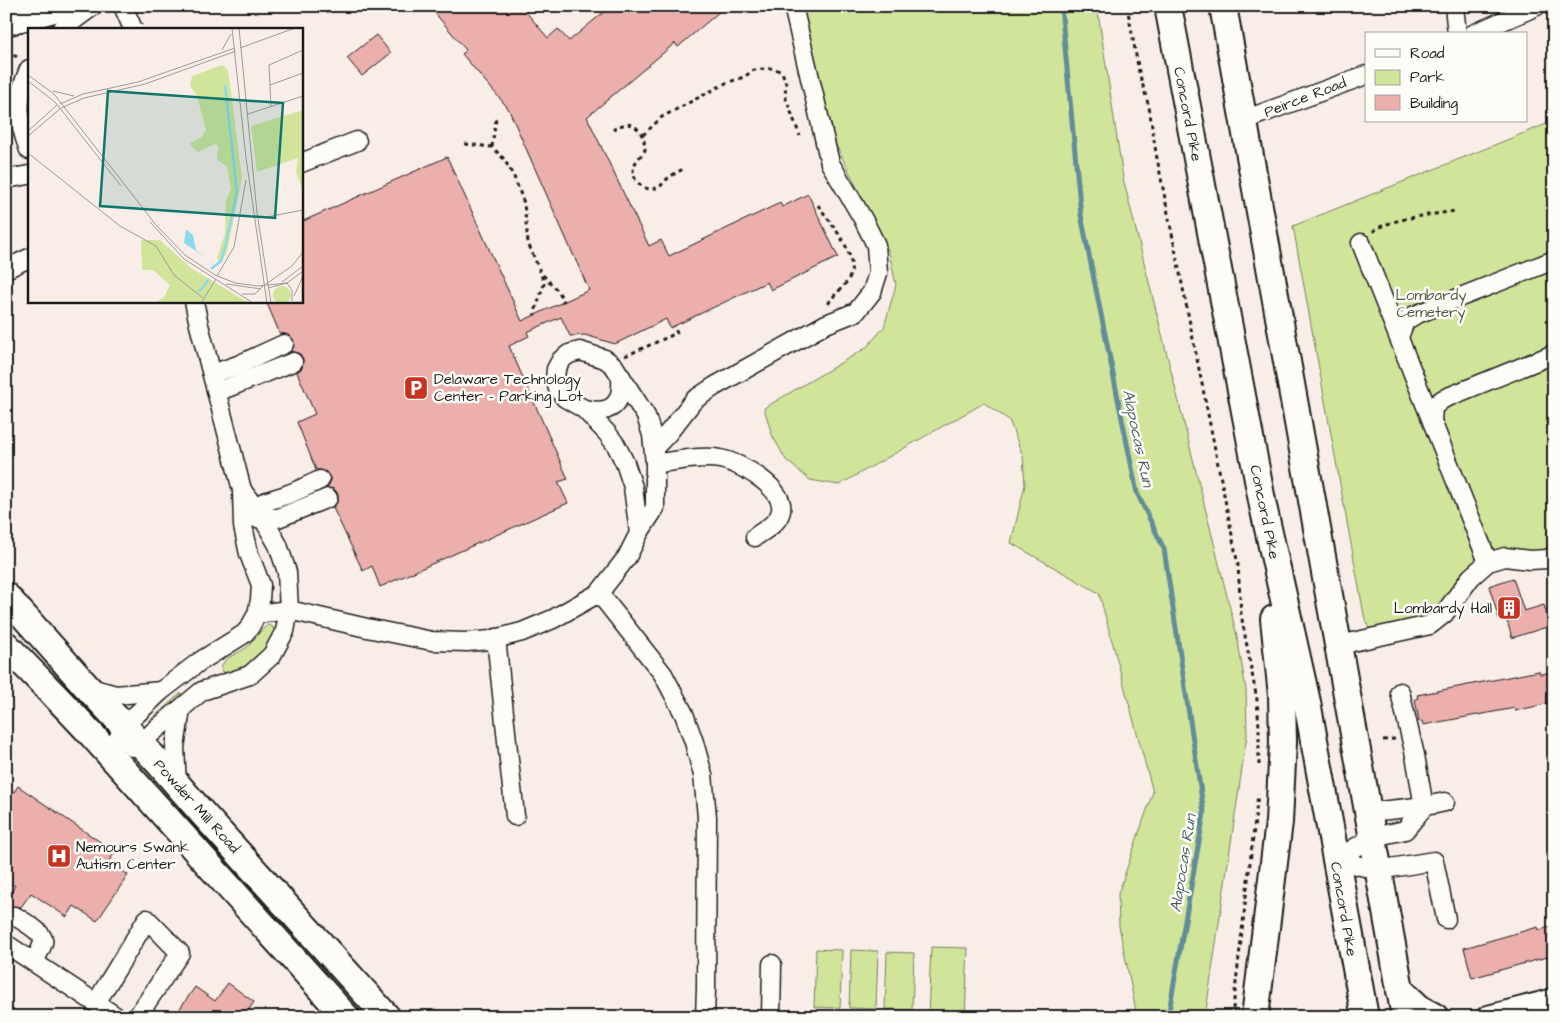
<svg xmlns="http://www.w3.org/2000/svg" width="1560" height="1023" viewBox="0 0 1560 1023" font-family="'Architects Daughter',sans-serif">
<style>
.green{fill:#d1e59a;stroke:#76805b}
.lines{fill:none;stroke-linecap:round;stroke-linejoin:round}
.stream{stroke:#608d99;stroke-width:5}
.building{fill:#ebafac;stroke:#1c1c1c}
.minor-casing{stroke:#1c1c1c;stroke-width:21}
.major-casing{stroke:#1c1c1c;stroke-width:26}
.highway-casing{stroke:#1c1c1c;stroke-width:30}
.path{stroke:#1c1c1c;stroke-width:3;stroke-dasharray:4 4;stroke-linecap:butt}
.minor{stroke:#fdfcf7;stroke-width:18}
.major{stroke:#fdfcf7;stroke-width:22}
.highway{stroke:#fdfcf7;stroke-width:26}
.minor-bridge-casing{stroke:#1c1c1c;stroke-width:21;stroke-linecap:butt}
.minor-bridge{stroke:#fdfcf7;stroke-width:18}
.labels{text-anchor:middle;stroke-width:5;stroke-linejoin:round;paint-order:stroke}
.street-label{font-size:15px;fill:#1c1c1c;stroke:#fdfcf7}
.park-label{font-size:15px;fill:#525842;stroke:#fdfcf7}
.poi-label{font-size:15px;fill:#1c1c1c;stroke:#fdfcf7;text-anchor:start}
.water-label{font-size:16px;font-style:italic;fill:#445e65;stroke:#fdfcf7}
.inset-river{fill:none;stroke:#8dd9ec;stroke-width:2.5}
.inset-road{fill:none;stroke:#a19996;stroke-width:1}
.view{fill:#0f766e;fill-opacity:0.15;stroke:#0f766e;stroke-width:2.5}
.inset-edge{fill:none;stroke:#1c1c1c;stroke-width:2.5}
</style>
<rect width="100%" height="100%" fill="#f9ede8"/>
<filter id="ink" filterUnits="userSpaceOnUse"><feTurbulence type="fractalNoise" baseFrequency=".02" numOctaves="2"/><feDisplacementMap in="SourceGraphic" scale="10" xChannelSelector="R" yChannelSelector="G"/><feConvolveMatrix kernelMatrix="1 2 1 2 8 2 1 2 1" color-interpolation-filters="sRGB"/></filter>
<g filter="url(#ink)">
<g class="green">
<polygon points="801,6 1097,6 1123,178 1237,636 1246,690 1247,735 1205,1017 1135,1017 1136,1011 1119,926 1118,894 1153,792 1099,593 1011,543 1025,485 1023,456 1009,420 984,403 839,485 810,480 786,460 772,435 764,408 866,348 884,327 896,285 889,252 835,143"/>
<polygon points="1554,121 1554,549 1530,554 1517,553 1453,591 1431,616 1412,622 1371,629 1367,625 1364,615 1293,226"/>
<path d="M 269,625 L 273,627 C 279,643 240,678 223,672 L 221,668 C 223,657 238,654 246,648 C 255,641 259,629 269,625 Z"/>
<polygon points="181,693 183,696 149,725 149,721"/>
<polygon points="140,768 144,768 149,771 373,1017 362,1017"/>
<polygon points="931,947 968,948 965,1017 928,1017"/>
<polygon points="816,949 842,950 840,1008 814,1007"/>
<polygon points="851,950 878,951 876,1009 849,1008"/>
<polygon points="887,952 914,953 912,1010 885,1009"/>
</g>
<g class="lines">
<polyline class="stream" points="1061,6 1081,215 1137,493 1164,549 1204,813 1168,1017"/>
</g>
<g class="building">
<polygon points="429,6 521,6 548,38 558,29 569,41 611,6 726,6 678,47 675,43 587,117 649,246 661,240 669,256 780,203 782,207 808,194 838,257 771,290 767,282 670,328 666,319 615,344 585,335 570,336 561,317 527,332 529,336 509,346 568,479 558,482 568,503 380,587 372,566 363,571 333,508 338,500 338,494 334,489 327,488 331,480 326,472 321,470 316,470 297,422 315,414 297,372 302,368 303,359 299,353 291,352 294,345 293,339 285,334 280,334 266,301 301,301 301,222 447,157 522,321 589,290 508,108 462,54 466,50"/>
<polygon points="376,35 391,53 362,76 347,58"/>
<polygon points="1513,578 1524,611 1544,605 1550,626 1512,638 1506,617 1499,619 1489,586"/>
<polygon points="1539,671 1540,674 1554,672 1554,702 1515,711 1515,708 1423,725 1422,721 1419,722 1415,699 1418,698 1417,695"/>
<polygon points="18,786 115,852 109,861 128,875 97,921 74,906 67,917 31,893 21,907 11,906 6,910 6,899 15,886 6,880 6,787 14,792"/>
<polygon points="1554,926 1554,955 1472,978 1464,948 1538,927 1539,930"/>
<polygon points="228,983 254,1002 244,1017 174,1017 195,987 215,1001"/>
</g>
<g class="lines">
<defs>
<g id="minor">
<polyline points="1454,6 1457,34"/>
<polyline points="62,29 93,6"/>
<polyline points="1473,34 1537,6"/>
<path d="M 29,69 C 16,99 17,119 29,150"/>
<polyline points="1244,120 1366,75"/>
<polyline points="301,163 357,141"/>
<polyline points="6,179 29,175"/>
<polyline points="1361,243 1488,562"/>
<polyline points="6,269 29,258"/>
<polyline points="1399,337 1405,321 1415,315 1554,260"/>
<polyline points="212,374 238,365 284,344"/>
<polyline points="217,392 293,362"/>
<path d="M 584,409 C 612,415 623,404 621,377"/>
<polyline points="1432,421 1433,407 1443,399 1554,354"/>
<polyline points="654,448 669,432 694,400 715,386 826,324 856,312 872,292 878,273 876,245 863,219 830,163 793,6"/>
<path d="M 655,463 C 676,462 700,455 720,459 C 739,462 790,490 780,514 C 776,525 764,530 755,537"/>
<path d="M 246,513 C 258,502 271,500 286,495 C 298,491 309,485 320,480"/>
<polyline points="255,518 278,518 328,498"/>
<polyline points="599,593 663,674 684,714 694,742 703,775 707,817 706,989 705,1017"/>
<polyline points="257,614 289,610 367,628 432,641 467,642 491,640 522,632 553,619 599,593 627,557 639,533 655,508 655,463 652,435 646,416 614,366 605,359 580,351 569,354 561,360 556,369 555,379 558,389 565,398 584,409 607,433 616,445 625,463 633,487 639,533"/>
<polyline points="496,638 515,816"/>
<polyline points="1339,645 1430,625 1444,614 1471,577 1488,562 1505,557 1530,560 1547,559 1554,556"/>
<polyline points="90,688 116,695 161,691"/>
<polyline points="1400,692 1415,755 1424,807"/>
<polyline points="132,747 141,744 153,732 202,691 250,675 272,655 285,631 289,610 287,572 278,545 265,522 242,490"/>
<polyline points="110,756 124,726 161,691 199,662 244,634 250,627 257,614 260,600 261,585 249,554 243,526 242,490 199,325 194,301"/>
<polyline points="177,785 175,747 181,709"/>
<path d="M 1369,812 C 1394,809 1420,808 1445,802"/>
<polyline points="1335,860 1378,870 1434,861 1446,919"/>
<polyline points="1335,860 1373,837 1405,830 1424,807"/>
<path d="M 15,916 C 22,921 46,933 43,943 C 41,949 37,956 34,962"/>
<polyline points="6,944 117,1017"/>
<polyline points="96,1003 147,919 180,953 137,1017"/>
<polyline points="771,1017 772,964"/>
</g>
<polyline id="major" points="1488,1017 1554,1000"/>
<g id="highway">
<polyline points="1168,6 1263,506 1307,702 1365,1017"/>
<polyline points="1223,6 1405,1017"/>
<polyline points="6,22 65,6"/>
<polyline points="6,596 87,687 156,760 203,814 387,1017"/>
<path d="M 6,645 C 35,676 65,705 93,736 C 177,830 262,923 346,1017"/>
<polyline points="1400,990 1419,1008 1435,1017"/>
<polyline points="1255,1017 1279,822 1283,742 1282,696 1274,619"/>
</g>
</defs>
<use href="#minor" class="minor-casing"/>
<use href="#major" class="major-casing"/>
<use href="#highway" class="highway-casing"/>
<g class="path">
<polyline points="1127,6 1139,72 1149,107 1156,153 1238,565 1241,614 1257,700 1259,727 1259,765"/>
<polyline points="140,9 151,6"/>
<polyline points="6,52 20,58"/>
<path d="M 613,130 C 631,116 645,130 645,150 C 642,155 636,160 634,166 C 629,178 644,193 656,188 C 661,187 662,184 665,181 C 671,175 678,172 685,168"/>
<polyline points="643,135 662,117 726,83 744,77 754,70 773,68 782,72 786,83 785,96 800,136"/>
<polyline points="465,144 492,147 504,159 514,177 524,203 528,243 541,274 544,284 534,315"/>
<polyline points="492,147 496,119"/>
<path d="M 818,205 C 830,223 862,257 848,280 C 842,290 831,296 827,307"/>
<path d="M 1373,232 C 1388,218 1433,215 1455,211"/>
<polyline points="543,275 558,291 564,302"/>
<polyline points="625,356 677,333 674,327"/>
<polyline points="1383,740 1395,739"/>
<polyline points="6,1011 12,1017"/>
<polyline points="1232,1017 1258,794"/>
</g>
<use href="#minor" class="minor"/>
<use href="#major" class="major"/>
<use href="#highway" class="highway"/>
<defs>
<polyline id="minor-bridge" points="123,6 133,29"/>
</defs>
<use href="#minor-bridge" class="minor-bridge-casing"/>
<use href="#minor-bridge" class="minor-bridge"/>
</g>
</g>
<defs>
<symbol id="parking-square" viewBox="-11 -11 22 22"><rect x="-9" y="-9" width="18" height="18" rx="4" fill="#c8321e" stroke="#fdfcf7"/><path d="M-3.5-5.5H1a3.5 3.5 0 0 1 0 7H-1V5.5H-3.5ZM-1-3.4V-.6H.8a1.4 1.4 0 0 0 0-2.8Z" fill="#fff"/></symbol>
<symbol id="building-square" viewBox="-11 -11 22 22"><rect x="-9" y="-9" width="18" height="18" rx="4" fill="#c8321e" stroke="#fdfcf7"/><path d="M-4-6H4V6H1V3H-1V6H-4ZM-2.5-4.3h1.7v1.8h-1.7ZM.8-4.3h1.7v1.8H.8ZM-2.5-1h1.7V.8h-1.7ZM.8-1h1.7V.8H.8Z" fill="#fff"/></symbol>
<symbol id="hospital-square" viewBox="-11 -11 22 22"><rect x="-9" y="-9" width="18" height="18" rx="4" fill="#c8321e" stroke="#fdfcf7"/><path d="M-5-5h3v3.5h4V-5h3V5h-3V1.5h-4V5h-3Z" fill="#fff"/></symbol>
</defs>
<g fill-rule="evenodd">
<use href="#parking-square" x="402" y="374" width="28" height="28"/>
<use href="#building-square" x="1495" y="594" width="28" height="28"/>
<use href="#hospital-square" x="45" y="842" width="28" height="28"/>
</g>
<g class="labels">
<g class="street-label">
<text transform="translate(1305 97) rotate(-21)" y="5">Peirce Road</text>
<text transform="translate(1188 114) rotate(79)" y="5">Concord Pike</text>
<text transform="translate(1265 512) rotate(78)" y="5">Concord Pike</text>
<text transform="translate(197 806) rotate(48)" y="5">Powder Mill Road</text>
<text transform="translate(1344 909) rotate(80)" y="5">Concord Pike</text>
</g>
<g class="park-label">
<text x="1431" y="300">Lombardy<tspan x="1431" dy="17">Cemetery</tspan></text>
</g>
<g class="poi-label">
<text x="434" y="384">Delaware Technology<tspan x="434" dy="17">Center - Parking Lot</tspan></text>
<text x="1492" y="613" text-anchor="end">Lombardy Hall</text>
<text x="76" y="852">Nemours Swank<tspan x="76" dy="17">Autism Center</tspan></text>
</g>
<g class="water-label">
<text transform="translate(1139 438) rotate(78)" y="6">Alapocas Run</text>
<text transform="translate(1182 863) rotate(-81)" y="6">Alapocas Run</text>
</g>
</g>
<g transform="translate(28 28)">
<rect width="275" height="275" fill="#f9ede8"/>
<path d="M 194,37 L 200,42 L 214,150 L 199,224 L 193,235 L 189,230 L 197,206 L 198,172 L 203,161 L 199,138 L 189,132 L 190,118 L 187,116 L 170,124 L 163,118 L 162,115 L 174,109 L 178,102 L 169,68 L 162,58 L 164,48 ZM 275,82 L 275,163 L 268,144 L 270,130 L 229,144 L 223,98 ZM 113,212 L 132,212 L 163,240 L 221,275 L 127,275 L 136,269 L 142,257 L 125,242 L 114,242 ZM245 267a9 9 0 1 1 18 0a9 9 0 1 1-18 0Z" fill="#d1e59a"/>
<path d="M 158,201 L 165,207 L 168,222 L 177,229 L 156,215 Z" fill="#8dd9ec"/>
<path class="inset-river" d="M 183,241 L 193,233 L 197,219 L 209,164 L 197,57M 171,264 L 181,251"/>
<path class="inset-road" d="M 204,0 L 218,130 L 239,275M 211,0 L 229,185 L 243,275M 212,20 L 267,0M 194,22 L 203,6M 0,47 L 26,66 L 128,197 L 157,227 L 187,247 L 207,255 L 230,258 L 259,255 L 264,262 L 264,273M 0,53 L 27,74 L 93,158M 242,57 L 275,45M 25,63 L 46,68M 32,76 L 55,66 L 110,54 L 207,20M 243,79 L 241,37 L 275,22M 33,80 L 56,70 L 117,56 L 208,23M 220,86 L 275,68M 0,103 L 29,77M 0,108 L 32,81M 0,125 L 92,198 L 128,218 L 146,247 L 175,270M 239,189 L 275,182M 122,194 L 156,231 L 225,275M 189,248 L 206,219 L 218,152M 254,254 L 275,238M 198,256 L 233,261M 238,256 L 264,238 L 275,224M 240,260 L 259,255 L 275,243M 214,266 L 227,266 L 236,257M 266,268 L 275,248M 173,275 L 188,251"/>
<path class="view" d="M 80,63 L 255,75 L 247,190 L 72,178 Z"/>
<rect width="275" height="275" class="inset-edge"/>
</g>
<rect width="1560" height="1023" fill="none" stroke="#fdfcf7" stroke-width="25"/>
<rect x="12" y="12" width="1535" height="998" fill="none" stroke="#1c1c1c" stroke-width="2" filter="url(#ink)"/>
<rect x="1365" y="32" width="162" height="90" fill="#fdfcf7" stroke="#a3a29f"/>
<rect x="1375" y="49" width="25" height="8" fill="#fdfcf7" stroke="#a3a29f"/>
<text x="1410" y="58" font-size="15" fill="#1c1c1c">Road</text>
<rect x="1375" y="70" width="25" height="15" fill="#d1e59a" stroke="#a3a29f"/>
<text x="1410" y="82" font-size="15" fill="#1c1c1c">Park</text>
<rect x="1375" y="95" width="25" height="15" fill="#ebafac" stroke="#a3a29f"/>
<text x="1410" y="108" font-size="15" fill="#1c1c1c">Building</text>
</svg>
